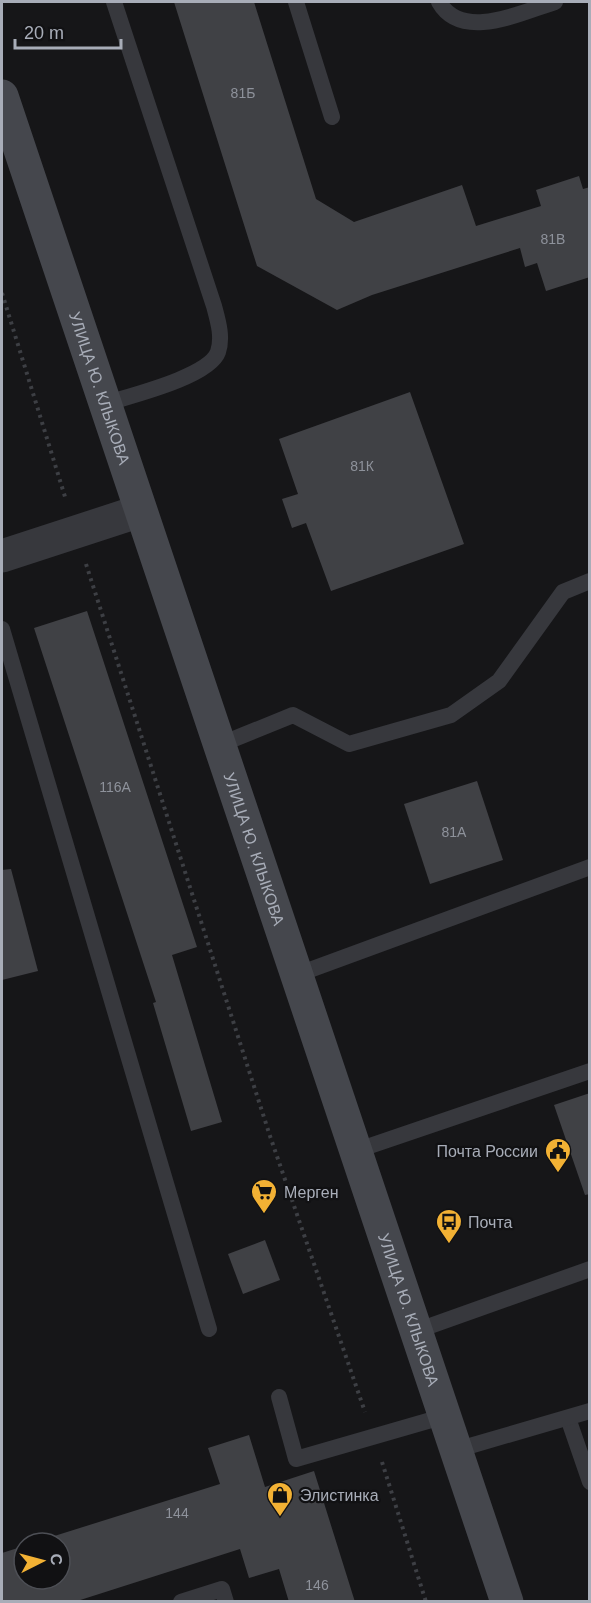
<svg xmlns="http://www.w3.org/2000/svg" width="591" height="1603" viewBox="0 0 591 1603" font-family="Arial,sans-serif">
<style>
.building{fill:#404145}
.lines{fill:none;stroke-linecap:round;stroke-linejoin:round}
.path{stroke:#3d3f44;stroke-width:4;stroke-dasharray:3 4.5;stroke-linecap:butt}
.service{stroke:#37383d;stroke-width:16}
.minor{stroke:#37383d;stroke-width:33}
.secondary{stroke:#45474d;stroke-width:33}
.labels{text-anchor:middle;stroke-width:4.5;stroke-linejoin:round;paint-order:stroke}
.number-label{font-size:14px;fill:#8e929b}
.street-label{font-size:16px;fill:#a8adb8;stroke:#111113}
.poi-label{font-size:16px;fill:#a8adb8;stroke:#111113;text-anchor:start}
</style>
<rect width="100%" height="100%" fill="#161618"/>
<g class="building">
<polygon points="174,2 254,2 316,199 354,222 462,185 476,226 541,206 536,190 579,176 583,189 590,187 590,277 546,291 537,263 525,267 520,248 372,295 337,310 257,266"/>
<polygon points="410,392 464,544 331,591 306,523 292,528 282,499 298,494 279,439"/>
<polygon points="87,611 197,947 172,955 222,1122 191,1131 153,1003 156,1002 34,628"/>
<polygon points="477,781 503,860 430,884 404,804"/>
<polygon points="11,869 38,971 2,980 2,870"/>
<polygon points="590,1093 590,1194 585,1195 554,1105"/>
<polygon points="265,1240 280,1280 243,1294 228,1254"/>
<polygon points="249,1435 265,1487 314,1471 355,1602 289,1602 279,1569 249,1578 240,1549 74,1602 2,1602 2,1553 24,1546 24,1579 60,1579 60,1543 32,1543 220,1484 208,1448"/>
</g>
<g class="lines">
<g class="path">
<polyline points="2,293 66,500"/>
<polyline points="86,564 270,1136 365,1412"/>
<polyline points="382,1462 426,1602"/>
</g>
<g class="service">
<polyline points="296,2 332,117"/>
<path d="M 439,2 C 462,42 522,12 555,2"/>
<path d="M 104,404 C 129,396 209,377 218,352 C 223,337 218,321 214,306 L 114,2"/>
<polyline points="2,629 209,1329"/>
<polyline points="219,745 293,715 349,744 451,715 499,681 563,592 590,581"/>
<polyline points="296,975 590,867"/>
<polyline points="355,1151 590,1071"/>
<polyline points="416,1331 590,1269"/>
<polyline points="279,1397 296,1459 445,1416"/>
<polyline points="568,1418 590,1482"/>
<polyline points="456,1450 590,1411"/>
<polyline points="181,1602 222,1589 226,1602"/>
</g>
<polyline class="minor" points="2,556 140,511"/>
<path class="secondary" id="s1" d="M 2,96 L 507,1602"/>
</g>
<defs>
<symbol id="civic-pin" viewBox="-11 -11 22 30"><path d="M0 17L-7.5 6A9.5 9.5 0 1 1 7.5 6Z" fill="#f2b134" stroke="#111113"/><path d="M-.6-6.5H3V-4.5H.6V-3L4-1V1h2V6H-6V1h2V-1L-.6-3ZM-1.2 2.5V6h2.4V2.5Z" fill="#111"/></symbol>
<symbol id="supermarket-pin" viewBox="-11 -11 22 30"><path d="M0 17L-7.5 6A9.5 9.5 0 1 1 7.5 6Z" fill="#f2b134" stroke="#111113"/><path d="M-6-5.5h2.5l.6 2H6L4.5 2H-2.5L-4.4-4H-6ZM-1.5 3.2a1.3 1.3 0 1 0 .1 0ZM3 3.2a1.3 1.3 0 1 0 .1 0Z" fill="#111"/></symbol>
<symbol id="bus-pin" viewBox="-11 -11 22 30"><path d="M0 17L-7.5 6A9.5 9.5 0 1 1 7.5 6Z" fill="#f2b134" stroke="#111113"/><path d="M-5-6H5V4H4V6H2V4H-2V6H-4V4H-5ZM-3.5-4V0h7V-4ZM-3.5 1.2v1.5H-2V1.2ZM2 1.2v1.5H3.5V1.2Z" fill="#111"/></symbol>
<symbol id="shop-pin" viewBox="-11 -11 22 30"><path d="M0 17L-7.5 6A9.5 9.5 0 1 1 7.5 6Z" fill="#f2b134" stroke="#111113"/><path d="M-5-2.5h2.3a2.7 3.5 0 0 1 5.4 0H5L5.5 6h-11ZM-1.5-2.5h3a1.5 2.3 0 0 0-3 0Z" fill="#111"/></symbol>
</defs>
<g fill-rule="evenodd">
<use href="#civic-pin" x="543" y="1136" width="30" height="40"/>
<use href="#supermarket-pin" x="249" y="1177" width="30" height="40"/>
<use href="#bus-pin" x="434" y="1207" width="30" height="40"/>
<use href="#shop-pin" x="265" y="1480" width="30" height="40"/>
</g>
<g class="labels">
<g class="number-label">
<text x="243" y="98">81Б</text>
<text x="553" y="244">81В</text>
<text x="362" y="471">81К</text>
<text x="115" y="792">116А</text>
<text x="454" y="837">81А</text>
<text x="177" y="1518">144</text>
<text x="317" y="1590">146</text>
</g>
<g class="street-label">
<text dy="6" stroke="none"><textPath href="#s1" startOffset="308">УЛИЦА Ю. КЛЫКОВА</textPath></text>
<text dy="6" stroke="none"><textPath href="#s1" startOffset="794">УЛИЦА Ю. КЛЫКОВА</textPath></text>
<text dy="6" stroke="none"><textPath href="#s1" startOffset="1280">УЛИЦА Ю. КЛЫКОВА</textPath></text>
</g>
<g class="poi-label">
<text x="538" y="1157" text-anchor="end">Почта России</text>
<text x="284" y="1198">Мерген</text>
<text x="468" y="1228">Почта</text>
<text x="300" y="1501">Элистинка</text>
</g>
</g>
<rect width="591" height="1603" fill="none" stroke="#a8adb8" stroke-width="6"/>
<g transform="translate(42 1561) rotate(84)"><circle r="28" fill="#111113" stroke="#4d4f55" stroke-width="1.5"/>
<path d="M0-4.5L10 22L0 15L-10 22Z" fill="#f2b134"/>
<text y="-9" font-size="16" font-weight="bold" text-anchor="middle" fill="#a8adb8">С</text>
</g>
<path d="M15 39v9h106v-9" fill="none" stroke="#a8adb8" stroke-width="3"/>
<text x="24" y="39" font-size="18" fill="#a8adb8" stroke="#111113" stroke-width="4.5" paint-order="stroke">20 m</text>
</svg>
